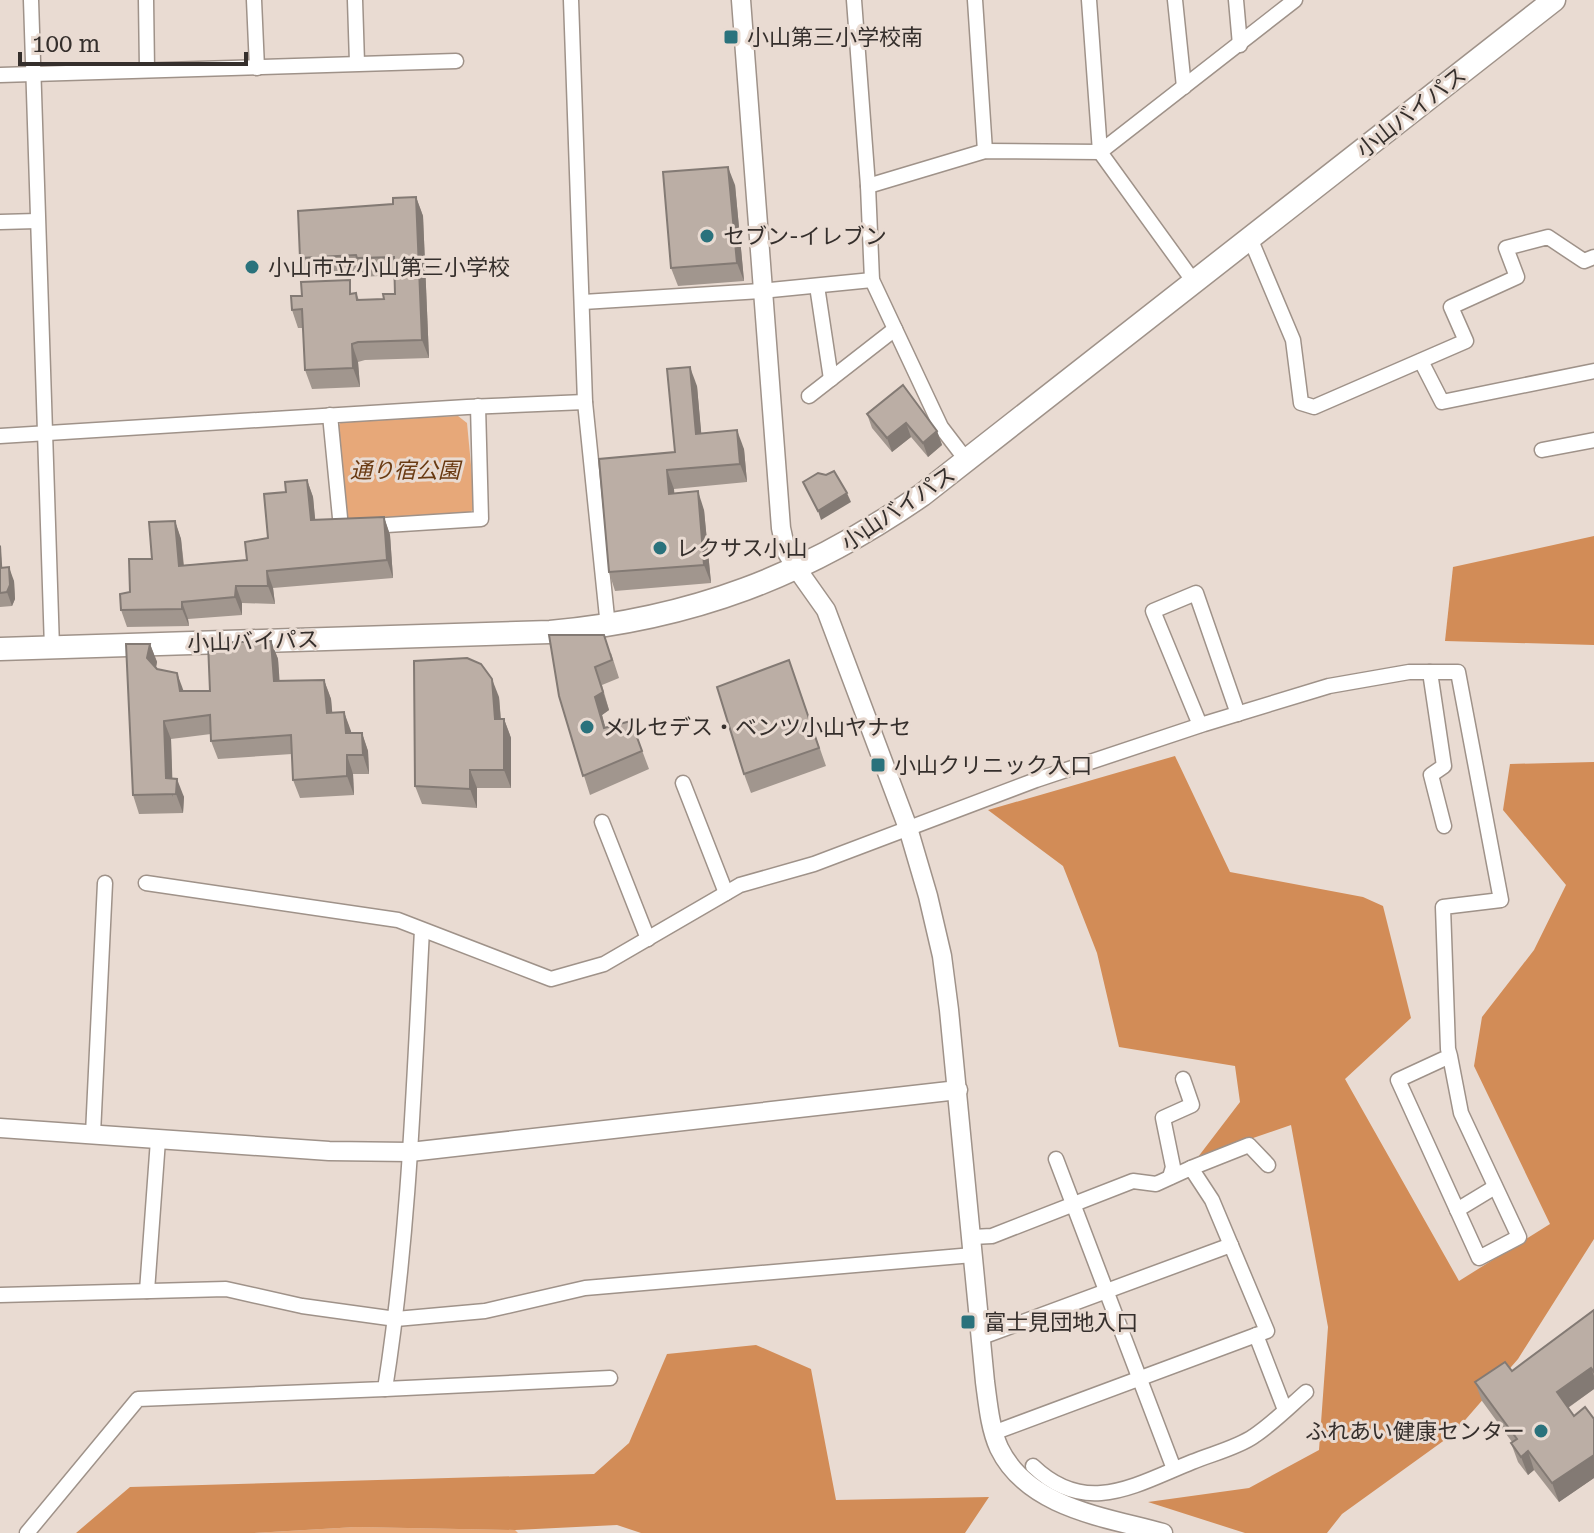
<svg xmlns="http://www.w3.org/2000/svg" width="1594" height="1533" viewBox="0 0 1594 1533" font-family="'Roboto Serif','Noto Sans JP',serif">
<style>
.green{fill:#e7a879}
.forest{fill:#d28c57}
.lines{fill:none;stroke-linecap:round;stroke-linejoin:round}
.minor-casing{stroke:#9f9289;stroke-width:17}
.tertiary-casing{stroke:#9f9289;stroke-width:21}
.trunk-casing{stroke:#9f9289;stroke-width:25}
.minor{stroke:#fff;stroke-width:14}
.tertiary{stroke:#fff;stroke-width:18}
.trunk{stroke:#fff;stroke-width:22}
.wall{fill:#a1968e}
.shaded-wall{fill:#837a74}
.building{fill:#bbaea5;stroke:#837a74;stroke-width:2}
.poi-dot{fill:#2a727c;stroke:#e9dbd2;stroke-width:3}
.labels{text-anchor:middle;stroke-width:6;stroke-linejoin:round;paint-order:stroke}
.poi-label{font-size:22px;fill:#352f2c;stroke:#e9dbd2;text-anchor:start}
.street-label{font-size:22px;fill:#352f2c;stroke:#e9dbd2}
.park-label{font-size:22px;font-style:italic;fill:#693a12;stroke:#e9dbd2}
</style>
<rect width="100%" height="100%" fill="#e9dbd2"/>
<g class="green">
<polygon points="458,416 467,423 475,507 469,514 408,521 342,519 334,433 341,422"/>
<polygon points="356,1527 515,1530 518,1533 254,1533"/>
</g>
<g class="forest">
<polygon points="1594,536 1594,645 1445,641 1453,567"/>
<polygon points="1175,756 1230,872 1363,897 1383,906 1411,1018 1345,1079 1459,1281 1550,1224 1474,1066 1482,1017 1534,950 1566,885 1503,810 1510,764 1594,762 1594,1239 1518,1359 1453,1434 1342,1514 1327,1533 1245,1533 1148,1502 1249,1488 1319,1450 1328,1327 1291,1125 1198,1157 1240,1102 1235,1066 1119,1047 1097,953 1063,866 988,810"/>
<polygon points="756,1345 811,1369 836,1500 989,1497 965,1533 641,1533 617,1525 515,1530 356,1527 254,1533 76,1533 130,1487 594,1474 629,1443 667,1354"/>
</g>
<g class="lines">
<defs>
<g id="minor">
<polyline points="31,0 52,648"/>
<polyline points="146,0 147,69"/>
<polyline points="254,0 257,68"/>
<polyline points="355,0 357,63"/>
<polyline points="571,0 585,402 608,627"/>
<polyline points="854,0 868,186 872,280 941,427 967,461"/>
<polyline points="975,0 985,151"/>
<polyline points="1089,0 1100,152 1194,282"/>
<polyline points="1175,0 1184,87"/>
<polyline points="1236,0 1240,45"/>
<polyline points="0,75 456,61"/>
<polyline points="868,186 985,151 1100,152 1295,0"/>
<polyline points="0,222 37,221"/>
<polyline points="1250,238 1293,340 1301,403 1314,407 1466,341 1451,307 1517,277 1506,248 1548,237 1584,261 1594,257"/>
<polyline points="817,286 831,379"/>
<polyline points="583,302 761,291 872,280"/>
<polyline points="1421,361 1442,402 1594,371"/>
<polyline points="809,396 895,329"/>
<polyline points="330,415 341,528 350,528"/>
<polyline points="0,436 467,407 585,402"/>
<polyline points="1542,450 1594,440"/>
<polyline points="371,526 481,519 478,406"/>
<polyline points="1430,672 1444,766 1431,775 1444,826"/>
<polyline points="1200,725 1153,611 1196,593 1238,714"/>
<polyline points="683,783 726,893"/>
<polyline points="602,822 648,939"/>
<polyline points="146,883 398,920 551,979 604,964 740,885 814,864 1036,780 1204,724 1329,686 1409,672 1458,672 1501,900 1443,907 1448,1049 1450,1056 1461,1113 1519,1237 1479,1258 1398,1080 1450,1056"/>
<polyline points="93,1134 105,883"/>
<polyline points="1056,1159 1174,1469"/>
<polyline points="1191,1168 1249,1145 1268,1165"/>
<polyline points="1170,1177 1173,1167 1163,1118 1192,1105 1183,1079"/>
<polyline points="1457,1210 1495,1187"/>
<polyline points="972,1237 992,1236 1133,1181 1156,1184 1191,1168 1212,1200 1267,1331 993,1433"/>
<polyline points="147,1291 158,1140"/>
<polyline points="0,1295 226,1289 302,1306 396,1319 485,1311 585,1288 973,1255"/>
<polyline points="1256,1335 1285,1410"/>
<polyline points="982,1337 1231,1245"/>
<polyline points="385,1389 610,1378"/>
<path d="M 1033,1466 C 1086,1517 1135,1485 1192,1462 C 1211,1454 1237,1448 1254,1436 C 1272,1424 1289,1407 1306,1392"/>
<path d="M 27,1533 L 138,1399 L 385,1389 C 409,1237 414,1083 422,930"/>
</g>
<g id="tertiary">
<path d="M 741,0 L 781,528 L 786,551 L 797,569 L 826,610 L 908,828 L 928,896 L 942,956 L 949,1010 L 985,1382 C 988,1404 990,1428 999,1448 C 1028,1508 1105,1517 1163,1533"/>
<polyline points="0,1128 329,1151 410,1152 958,1090"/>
</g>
<path id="trunk" d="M 0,649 L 550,632 C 692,619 805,576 922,495 L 1554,0"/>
</defs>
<use href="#minor" class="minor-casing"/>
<use href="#tertiary" class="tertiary-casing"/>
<use href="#trunk" class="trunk-casing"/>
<use href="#minor" class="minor"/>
<use href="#tertiary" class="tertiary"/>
<use href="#trunk" class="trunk"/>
</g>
<g class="wall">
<polygon points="735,185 744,281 678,286 671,268"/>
<polygon points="416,197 423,216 429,358 365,360 358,362 360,387 312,389 305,370 303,328 298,328 292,310 355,293 356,293 359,300 384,299 395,294 394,275 363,277 362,274 307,276 300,258 393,204"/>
<polygon points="697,386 701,433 744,449 747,482 674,489 674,493 704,510 711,583 615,591 609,572 675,452"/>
<polygon points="867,414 937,431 942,445 928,457 911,437 892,452 872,428"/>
<polygon points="307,480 313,497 315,520 384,517 390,535 393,578 273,588 275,604 242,603 242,615 188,619 189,626 127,627 121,610 175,521 181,539 184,565 247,560 268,538 286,492"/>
<polygon points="0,545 2,568 14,581 15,599 12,606 0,607"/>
<polygon points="271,641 278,659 279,681 324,680 331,699 332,713 344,712 351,733 362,733 368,751 369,774 353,774 354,795 300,798 293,780 292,754 218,759 211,741 211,734 171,739 172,779 184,797 183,813 139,814 133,795 150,644 157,662 156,668 184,691 210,691"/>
<polygon points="611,653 619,678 602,685 609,710 602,715 605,728 631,721 649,769 590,795 559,696"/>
<polygon points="789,660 826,766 751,793 744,774"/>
<polygon points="499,697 501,719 504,719 511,738 511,788 477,788 477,808 422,804 415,786"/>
<polygon points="1594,1310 1594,1389 1568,1408 1574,1416 1594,1419 1594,1478 1559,1502 1534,1470 1528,1475 1518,1462 1511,1443 1512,1442 1482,1401 1475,1382 1512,1371"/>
</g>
<g class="shaded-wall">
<polygon points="728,167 735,185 744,281 737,263"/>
<polygon points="416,197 423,216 429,358 422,340"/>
<polygon points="352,344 358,362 360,387 353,368"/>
<polygon points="690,367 697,386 703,452 696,434"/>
<polygon points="906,423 911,437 892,452 887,438"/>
<polygon points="737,430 744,449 747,482 740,464"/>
<polygon points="937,431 942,445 928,457 923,443"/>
<polygon points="667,470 674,489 676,512 669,494"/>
<polygon points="307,480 313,497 317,538 311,520"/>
<polygon points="698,491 704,510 711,583 704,565"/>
<polygon points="847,493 851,502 821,520 818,511"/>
<polygon points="384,517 390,535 393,578 387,560"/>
<polygon points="175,521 181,539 185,583 179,566"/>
<polygon points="0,545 1,546 3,582 0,573"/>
<polygon points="9,567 14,581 15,599 12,606 7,592"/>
<polygon points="267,571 273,588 275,604 268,586"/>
<polygon points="236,586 242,603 242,615 235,597"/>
<polygon points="182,602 188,619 189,626 182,609"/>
<polygon points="271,641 278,659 281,700 274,681"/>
<polygon points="150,644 157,662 154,676 147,658"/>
<polygon points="595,667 609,710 602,715 611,747 595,697"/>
<polygon points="177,673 184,692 180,691"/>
<polygon points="492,679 499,697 502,738 495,719"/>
<polygon points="324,680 331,699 334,731 327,713"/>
<polygon points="344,712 351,731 352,752 346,733"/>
<polygon points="504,719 511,738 511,788 504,770"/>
<polygon points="164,721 171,739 173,797 166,778"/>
<polygon points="362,733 368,751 369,774 363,755"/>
<polygon points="347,755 353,774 354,795 347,776"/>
<polygon points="470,770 477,788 477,808 470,789"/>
<polygon points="177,779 184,797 183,813 176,794"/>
<polygon points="1591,1368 1594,1376 1594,1389 1563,1411 1557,1392"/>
<polygon points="1528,1451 1534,1470 1528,1475 1521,1457"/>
<polygon points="1594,1455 1594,1478 1559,1502 1552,1483"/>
</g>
<g class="building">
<polygon points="728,167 737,263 671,268 663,172"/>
<polygon points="416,197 422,340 358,342 352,344 353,368 305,370 302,309 292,310 291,296 302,296 301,282 350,280 350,294 356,293 357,300 384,299 383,294 395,294 394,257 357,258 356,255 300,258 298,211 393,204 393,198"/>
<polygon points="690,367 696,434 737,430 740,464 667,470 669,494 698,491 704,565 609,572 599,459 675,452 667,369"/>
<polygon points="903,385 937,431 923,443 906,423 887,438 867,414"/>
<polygon points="834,471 847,493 818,511 803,482 818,473 826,475"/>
<polygon points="307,480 311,520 384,517 387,560 267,571 268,586 236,586 235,597 182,602 182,609 121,610 120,594 130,592 129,559 152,559 149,522 175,521 179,566 247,560 245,542 268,538 264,494 286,492 285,482"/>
<polygon points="9,567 10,585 7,592 0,593 0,568"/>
<polygon points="549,635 604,635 612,660 595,667 603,692 595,697 604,728 631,721 642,751 583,776 559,696"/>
<polygon points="271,641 274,681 324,680 327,713 344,712 346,733 362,733 363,755 347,755 347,776 293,780 291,735 211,741 210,715 164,721 166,778 177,779 176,794 133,795 126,644 150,644 147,658 157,669 177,673 180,691 210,691 208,643"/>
<polygon points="467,658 481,664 492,679 495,719 504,719 504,770 470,770 470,789 415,786 414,661"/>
<polygon points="789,660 819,748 744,774 717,687"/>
<polygon points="1594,1310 1594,1372 1591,1368 1557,1392 1574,1416 1585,1407 1594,1419 1594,1455 1552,1483 1528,1451 1521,1457 1511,1443 1517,1439 1475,1382 1505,1362 1512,1371"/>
</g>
<g class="poi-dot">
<rect x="723" y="29" width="16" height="16" rx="4"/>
<circle cx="707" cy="236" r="8"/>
<circle cx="252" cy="267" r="8"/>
<circle cx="660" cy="548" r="8"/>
<circle cx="587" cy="727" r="8"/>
<rect x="870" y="757" width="16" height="16" rx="4"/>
<rect x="960" y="1314" width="16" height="16" rx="4"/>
<circle cx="1541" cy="1431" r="8"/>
</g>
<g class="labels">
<g class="poi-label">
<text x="747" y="45">小山第三小学校南</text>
<text x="723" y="244">セブン-イレブン</text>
<text x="268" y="275">小山市立小山第三小学校</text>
<text x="676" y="556">レクサス小山</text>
<text x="603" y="735">メルセデス・ベンツ小山ヤナセ</text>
<text x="894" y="773">小山クリニック入口</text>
<text x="984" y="1330">富士見団地入口</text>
<text x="1525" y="1439" text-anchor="end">ふれあい健康センター</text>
</g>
<g class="street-label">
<text transform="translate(1411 112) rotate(-38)" y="8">小山バイパス</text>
<text transform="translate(898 508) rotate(-34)" y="8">小山バイパス</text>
<text transform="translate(253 641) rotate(-2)" y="8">小山バイパス</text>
</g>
<g class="park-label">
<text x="405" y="478">通り宿公園</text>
</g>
</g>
<path d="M20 52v12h226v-12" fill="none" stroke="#352f2c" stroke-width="4"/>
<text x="32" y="52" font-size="24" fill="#352f2c" stroke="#e9dbd2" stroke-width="6" paint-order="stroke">100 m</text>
</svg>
